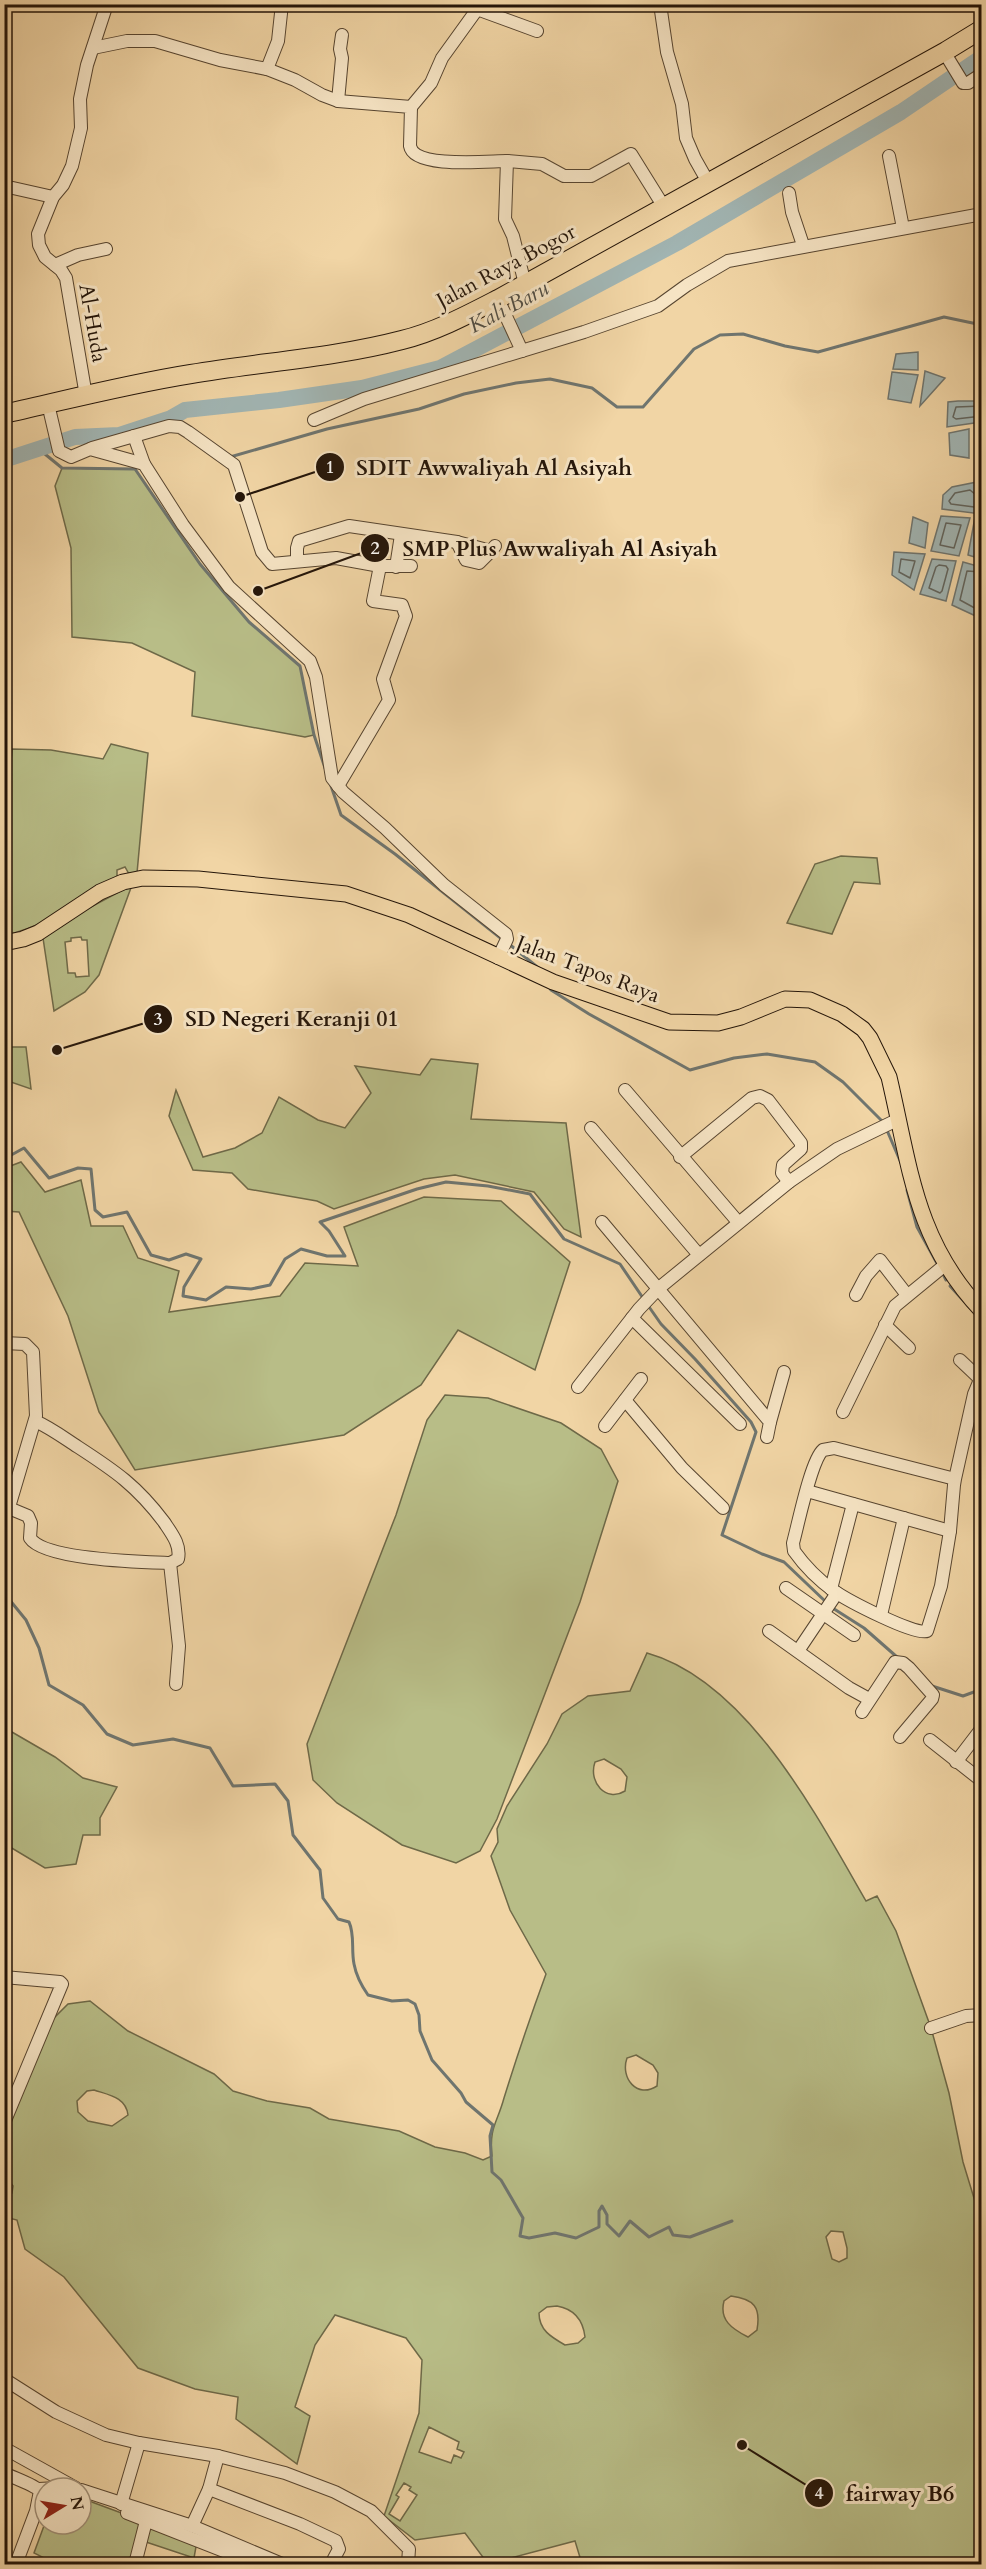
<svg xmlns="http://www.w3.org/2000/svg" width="986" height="2569" viewBox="0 0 986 2569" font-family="Cardo,serif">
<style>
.green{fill:#b8bd87;stroke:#6e6948;stroke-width:1.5;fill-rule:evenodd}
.water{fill:#a1b5b3;stroke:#6f756f;stroke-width:1.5}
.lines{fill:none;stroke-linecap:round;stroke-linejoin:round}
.shore{stroke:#62655e;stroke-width:1.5}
.stream{stroke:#6f756f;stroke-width:3}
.river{stroke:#a1b5b3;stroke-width:16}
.minor-casing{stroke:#574530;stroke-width:14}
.major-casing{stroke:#241509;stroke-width:17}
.highway-casing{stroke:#241509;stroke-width:20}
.minor{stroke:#f6e4c4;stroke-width:12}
.major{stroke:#f1d5a5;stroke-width:15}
.highway{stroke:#f1d5a5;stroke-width:18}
.labels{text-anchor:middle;stroke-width:6;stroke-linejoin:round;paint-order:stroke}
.street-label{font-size:21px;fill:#241509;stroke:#f6e4c4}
.water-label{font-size:22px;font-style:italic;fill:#504d44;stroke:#f6e4c4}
.leader{fill:none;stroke:#241509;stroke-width:2}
.callout-dot{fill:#241509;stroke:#f6e4c4;stroke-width:2}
.mark-label{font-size:18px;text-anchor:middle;font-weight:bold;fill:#fff}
.callout-label{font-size:22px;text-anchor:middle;font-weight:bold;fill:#241509;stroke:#f6e4c4;stroke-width:6;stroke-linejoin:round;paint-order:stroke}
</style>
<rect width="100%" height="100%" fill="#f1d5a5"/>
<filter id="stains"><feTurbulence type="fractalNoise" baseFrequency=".00333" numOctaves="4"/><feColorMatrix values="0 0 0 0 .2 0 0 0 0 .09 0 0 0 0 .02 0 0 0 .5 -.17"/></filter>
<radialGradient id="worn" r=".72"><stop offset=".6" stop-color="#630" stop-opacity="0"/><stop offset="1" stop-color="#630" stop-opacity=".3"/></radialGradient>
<g class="green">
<polygon points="62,468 135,469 200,564 249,622 300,666 314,735 305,737 192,716 195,672 132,643 72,637 71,548 55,486"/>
<path d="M 111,744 L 148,753 L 137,873 L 129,874 L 125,867 L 117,870 L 117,877 C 82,898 45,928 5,935 L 4,809 L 7,808 L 12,749 L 51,750 L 103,759 Z"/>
<polygon points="841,856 877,858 880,884 854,882 832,934 787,923 815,864"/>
<path d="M 132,885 L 99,975 L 85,992 L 54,1011 L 43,938 L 87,909 ZM 81,937 L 82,940 L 87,940 L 89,976 L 76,977 L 75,973 L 68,973 L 65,942 L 71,941 L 71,938 Z"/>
<polygon points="5,1029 7,1047 26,1047 31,1089 5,1080"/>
<polygon points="431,1059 478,1064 471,1119 566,1123 581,1237 564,1229 534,1192 455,1175 424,1179 334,1209 317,1201 248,1189 232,1173 193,1170 169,1116 176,1090 203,1157 235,1148 262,1133 279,1097 318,1120 345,1128 371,1093 355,1066 420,1075"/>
<polygon points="21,1162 45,1192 81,1180 91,1226 123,1226 138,1258 179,1271 169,1312 280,1296 305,1263 358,1266 344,1227 424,1197 501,1201 570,1262 535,1370 458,1330 421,1385 344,1435 135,1470 99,1412 68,1316 19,1212 5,1211 5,1168"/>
<polygon points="445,1395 488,1398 561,1423 601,1449 618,1481 580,1602 497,1819 480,1851 456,1863 402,1845 337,1803 313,1780 307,1744 396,1515 427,1420"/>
<path d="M 647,1653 C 747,1681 817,1816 866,1901 L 877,1896 L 896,1931 L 931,2028 L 949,2093 L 963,2162 L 981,2221 L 981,2564 L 582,2564 L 575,2541 L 488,2564 L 465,2533 L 415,2540 L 384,2516 L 419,2413 L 422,2360 L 406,2338 L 335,2315 L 315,2345 L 295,2407 L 310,2416 L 297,2464 L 236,2419 L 238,2397 L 195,2389 L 138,2368 L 64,2277 L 25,2249 L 17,2220 L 5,2217 L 5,2197 L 12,2193 L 13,2186 L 10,2182 L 5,2181 L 4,2133 L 48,2024 L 68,2004 L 90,2001 L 128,2031 L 214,2074 L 233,2091 L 267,2101 L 310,2108 L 329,2119 L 399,2131 L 435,2147 L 465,2153 L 483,2160 L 492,2156 C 489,2127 497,2124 504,2098 C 517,2056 531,2015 546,1974 L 510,1910 L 491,1856 L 498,1842 L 497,1829 L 507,1806 L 547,1744 L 562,1714 L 588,1696 L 630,1691 ZM 604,1759 L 621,1769 L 627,1777 L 625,1791 C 606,1803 588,1782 595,1762 ZM 636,2055 L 653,2065 L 658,2073 L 657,2086 C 637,2099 620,2078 627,2058 ZM 94,2090 C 109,2095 126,2097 128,2115 L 112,2126 L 88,2121 L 78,2112 L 77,2101 L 87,2091 ZM 831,2231 L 843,2232 L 847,2248 L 847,2258 L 839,2262 L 832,2259 L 826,2237 ZM 731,2296 C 754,2299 761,2307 757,2330 L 748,2337 C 732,2329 719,2320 724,2301 ZM 557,2306 C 574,2309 583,2320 585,2337 L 578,2343 L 565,2345 C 551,2337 539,2330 539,2313 L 547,2307 ZM 429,2427 L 459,2442 L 457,2449 L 464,2452 L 461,2458 L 454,2455 L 451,2463 L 419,2452 ZM 404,2483 L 411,2487 L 409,2490 L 417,2495 L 400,2521 L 389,2514 L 399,2497 L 396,2495 Z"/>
<polygon points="5,1728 55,1757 83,1778 117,1787 100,1818 100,1835 83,1835 76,1864 45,1868 5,1844"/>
<polygon points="81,2498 197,2541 194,2558 143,2541 139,2564 56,2564 34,2553 45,2523 81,2524"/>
</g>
<g class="water">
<polygon points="918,352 918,370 893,369 896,354"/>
<polygon points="925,371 945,378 920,406"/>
<polygon points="892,372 918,375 911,403 888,399"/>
<polygon points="958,401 981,401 981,422 947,427 948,402"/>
<polygon points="969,429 969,458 950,455 949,433"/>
<polygon points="977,482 981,514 942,509 943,495 952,487"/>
<polygon points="941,516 970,518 959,556 931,551"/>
<polygon points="913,517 928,523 925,548 909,543"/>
<polygon points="975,517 981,518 981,559 968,555"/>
<polygon points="894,552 925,554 914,590 892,575"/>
<polygon points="932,559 956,561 946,601 920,594"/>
<polygon points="963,562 981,567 980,618 952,605"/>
</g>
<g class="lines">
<g class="shore">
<polyline points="982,406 956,407 953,417 956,419 982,416"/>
<polyline points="982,496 976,495 970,490 955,493 949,501 951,504 982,508"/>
<polygon points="946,523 961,525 954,548 940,545"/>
<polygon points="901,559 915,561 910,578 899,572"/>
<polygon points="939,565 946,566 948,569 942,591 940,593 929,588 936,567"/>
<polyline points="982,572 967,571 960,600 982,612"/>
</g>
<g class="stream">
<polyline points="40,450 62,468 135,469 200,564 249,622 300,666 314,735 325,768"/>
<polyline points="230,457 327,429 419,409 464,394 516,383 550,379 592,388 617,407 643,407 694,349 720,335 743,334 785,346 818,352 944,317 982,325"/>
<polyline points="330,783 341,815 395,854 503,940"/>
<polyline points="509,944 541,970"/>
<polyline points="549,986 551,990 589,1014 690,1070 734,1058 767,1054 815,1062 843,1082 883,1122"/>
<polyline points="886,1128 901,1163"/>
<polyline points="4,1159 24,1148 49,1178 78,1168 91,1169 95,1210 103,1217 127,1212 151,1255 169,1260 186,1254 201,1259 184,1287 183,1296 206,1300 226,1287 251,1289 270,1285 285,1259 301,1249 327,1256 345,1256 329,1231 320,1222 417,1189 446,1182 488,1186 530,1194 564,1239 620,1264 643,1298"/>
<polyline points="907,1190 917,1227 939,1267"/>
<polyline points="942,1272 946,1280"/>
<polyline points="950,1286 982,1321"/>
<polyline points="647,1304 661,1324 695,1359 751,1422 756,1432 722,1535 762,1554 784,1562 826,1602"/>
<path d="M 4,1593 L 26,1620 L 39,1648 L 49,1685 L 83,1705 L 107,1734 L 133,1745 L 173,1739 L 210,1748 L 233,1786 L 275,1784 L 288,1801 L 293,1835 L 320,1870 L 323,1898 L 338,1919 L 349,1922 C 355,1935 351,1949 354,1964 C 356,1975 361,1985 368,1995 L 392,2001 L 408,2000 L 415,2004 L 419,2015 L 420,2031 L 432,2060 L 461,2093 L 466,2102 L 493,2125 L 490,2136 L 492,2172 L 501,2180 L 523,2218 L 520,2236 L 529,2238 L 555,2233 L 576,2238 L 599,2227 L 599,2211 L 602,2206 L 607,2215 L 607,2224 L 619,2236 L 630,2221 L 649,2237 L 669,2227 L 673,2235 L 690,2237 L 732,2221"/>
<polyline points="831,1607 864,1628 897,1657"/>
<polyline points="932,1686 963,1696 982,1689"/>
</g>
<polyline class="river" points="4,460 75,437 119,435 171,418 185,410 279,400 362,388 440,368 677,243 901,112 982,57"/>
<defs>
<g id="minor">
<polyline points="660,4 667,52 682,104 686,138 695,159 708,182"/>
<polyline points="477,9 537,31"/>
<polyline points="4,12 7,4"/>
<path d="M 93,48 L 127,41 L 155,41 L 220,60 L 267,69 L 295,80 L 322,95 L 338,101 L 411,107 L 410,146 C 414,169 488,161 507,161 L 505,219 L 513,236 L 525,284"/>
<polyline points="949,60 963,83 968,83 982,74"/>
<polyline points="267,69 278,41 282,4"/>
<polyline points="338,101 342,58 340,49 342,35"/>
<polyline points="411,107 431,83 442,58 481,4"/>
<polyline points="889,156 903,228"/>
<polyline points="507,161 542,164 564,176 591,176 631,154 664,207"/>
<polyline points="4,186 53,197"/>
<polyline points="789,193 792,212 803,245"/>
<polyline points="55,265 78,255 106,249"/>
<polyline points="498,299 522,351"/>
<polyline points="86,396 66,278 61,270 45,257 39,245 38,234 53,197 63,185 72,166 81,128 80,99 87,65 107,4"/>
<polyline points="48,404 59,451 71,457 90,449 144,464 183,525 229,587 310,661 316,677 332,778 343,792 385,828 444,885 506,934 507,939 498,958"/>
<polyline points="314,420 364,399 584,332 658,306 687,285 728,261 982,214"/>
<polyline points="134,436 144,464"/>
<polyline points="92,448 169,426 180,427 188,432 234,465 262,552 272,564 336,558 380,566 411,566"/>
<polyline points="457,542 466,560 479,563 491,551"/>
<polyline points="297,560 297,548 299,541 349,526 457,542 491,551 495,546"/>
<polyline points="396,567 401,535"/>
<polyline points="338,786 389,700 383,679 406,616 402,605 373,601 380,566"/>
<polyline points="625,1090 738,1222"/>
<polyline points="591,1128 699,1255"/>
<polyline points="680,1157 752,1098 760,1096 768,1100 801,1143 801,1149 783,1165 782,1173 789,1182"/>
<polyline points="602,1222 770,1422 767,1437"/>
<polyline points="856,1295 866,1276 880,1260 907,1295"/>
<polyline points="632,1318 740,1424"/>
<polyline points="885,1325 909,1348"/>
<polyline points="4,1343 25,1344 33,1352 36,1416 9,1507"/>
<polyline points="960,1360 979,1378"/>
<polyline points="578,1387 639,1309 659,1288 789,1182 837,1149 899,1119"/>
<polyline points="625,1400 682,1468 723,1508"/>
<polyline points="843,1412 895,1306 945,1265"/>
<polyline points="770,1422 784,1372"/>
<polyline points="605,1426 641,1379"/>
<path d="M 955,1479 L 834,1448 L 823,1450 C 811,1460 798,1525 793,1543 L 794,1551 C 804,1565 820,1581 834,1591 C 847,1600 915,1636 927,1631 L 941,1586 L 950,1531 L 954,1485 L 955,1479 L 974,1394 L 982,1375"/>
<polyline points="807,1491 950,1531"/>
<path d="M 4,1506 L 28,1516 L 31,1523 L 30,1538 C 44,1560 144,1562 170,1563 L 178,1559 C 181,1545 172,1534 164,1522 C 137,1486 115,1471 78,1447 C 64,1438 51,1428 35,1421"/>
<polyline points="170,1563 179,1646 176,1684"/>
<polyline points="786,1588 854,1635"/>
<polyline points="831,1589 853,1504"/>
<polyline points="881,1615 904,1518"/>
<polyline points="769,1631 849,1688 869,1699"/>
<polyline points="798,1651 837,1593"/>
<polyline points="862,1712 895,1662 903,1663 909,1668 933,1695 932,1699 900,1737"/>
<polyline points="930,1740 982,1781"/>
<polyline points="956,1762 982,1728"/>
<polyline points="4,1977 60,1982 62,1984 4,2123"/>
<polyline points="931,2028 966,2016 982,2015"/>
<polyline points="4,2379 56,2412 106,2435 139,2443 218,2456 285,2473 335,2492 371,2511 409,2549 408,2564"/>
<polyline points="4,2448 76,2488"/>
<path d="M 4,2473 C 14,2478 35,2485 40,2491 L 36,2511 L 16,2564"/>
<polyline points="39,2489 57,2488"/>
<polyline points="209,2489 300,2524 336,2541 339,2549 331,2564"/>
<polyline points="81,2490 192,2526 282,2564"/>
<polyline points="121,2504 139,2443"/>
<polyline points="127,2513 257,2564"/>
<polyline points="192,2526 209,2489 218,2456"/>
<polyline points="135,2564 146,2521"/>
</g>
<path id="major" d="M 4,943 L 23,939 L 38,933 L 100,892 L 123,882 L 143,878 L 198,879 L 346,894 L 409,915 L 553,982 L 669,1022 L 718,1023 L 741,1017 L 785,999 L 810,1000 L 842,1014 L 863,1029 L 870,1038 L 889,1077 C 910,1166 915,1241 982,1311"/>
<path id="highway" d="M 4,414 C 66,400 128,384 191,374 C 261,362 333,358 402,340 C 435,332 467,315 498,299 L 946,51 L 982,29"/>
</defs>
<use href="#minor" class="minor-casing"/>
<use href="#major" class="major-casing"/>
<use href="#highway" class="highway-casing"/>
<use href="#minor" class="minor"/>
<use href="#major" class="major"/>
<use href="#highway" class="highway"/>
</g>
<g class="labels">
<g class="street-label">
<text transform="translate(506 266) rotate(-28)" y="7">Jalan Raya Bogor</text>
<text transform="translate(93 323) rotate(80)" y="7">Al-Huda</text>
<text transform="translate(588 969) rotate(21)" y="7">Jalan Tapos Raya</text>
</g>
<g class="water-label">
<text transform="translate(508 306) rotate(-28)" y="8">Kali Baru</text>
</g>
</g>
<path class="leader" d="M240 497L330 467M258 591L375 548M57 1050L158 1019M742 2445L819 2493"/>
<g class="callout-dot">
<circle cx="240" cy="497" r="6"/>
<circle cx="258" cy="591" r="6"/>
<circle cx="57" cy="1050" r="6"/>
<circle cx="742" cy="2445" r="6"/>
<circle cx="330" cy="467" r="15"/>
<circle cx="375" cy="548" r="15"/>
<circle cx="158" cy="1019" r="15"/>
<circle cx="819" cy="2493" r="15"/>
</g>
<g class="mark-label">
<text x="330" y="473">1</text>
<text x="375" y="554">2</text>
<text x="158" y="1025">3</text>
<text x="819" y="2499">4</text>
</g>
<g class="callout-label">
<text x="494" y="475">SDIT Awwaliyah Al Asiyah</text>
<text x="560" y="556">SMP Plus Awwaliyah Al Asiyah</text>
<text x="292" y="1026">SD Negeri Keranji 01</text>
<text x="900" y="2501">fairway B6</text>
</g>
<rect width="986" height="2569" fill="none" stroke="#f1d5a5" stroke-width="24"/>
<rect x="6" y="6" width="974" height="2557" fill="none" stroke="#241509" stroke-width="3"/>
<rect x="12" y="12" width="962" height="2545" fill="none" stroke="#241509" stroke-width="1.5"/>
<g transform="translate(63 2506) rotate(79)"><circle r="28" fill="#f6e4c4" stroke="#a29179" stroke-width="1.5"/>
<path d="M0-4.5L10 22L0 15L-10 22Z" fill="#8f2418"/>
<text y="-9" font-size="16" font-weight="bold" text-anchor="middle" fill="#241509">N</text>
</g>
<rect width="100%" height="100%" filter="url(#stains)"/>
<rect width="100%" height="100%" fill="url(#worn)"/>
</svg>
